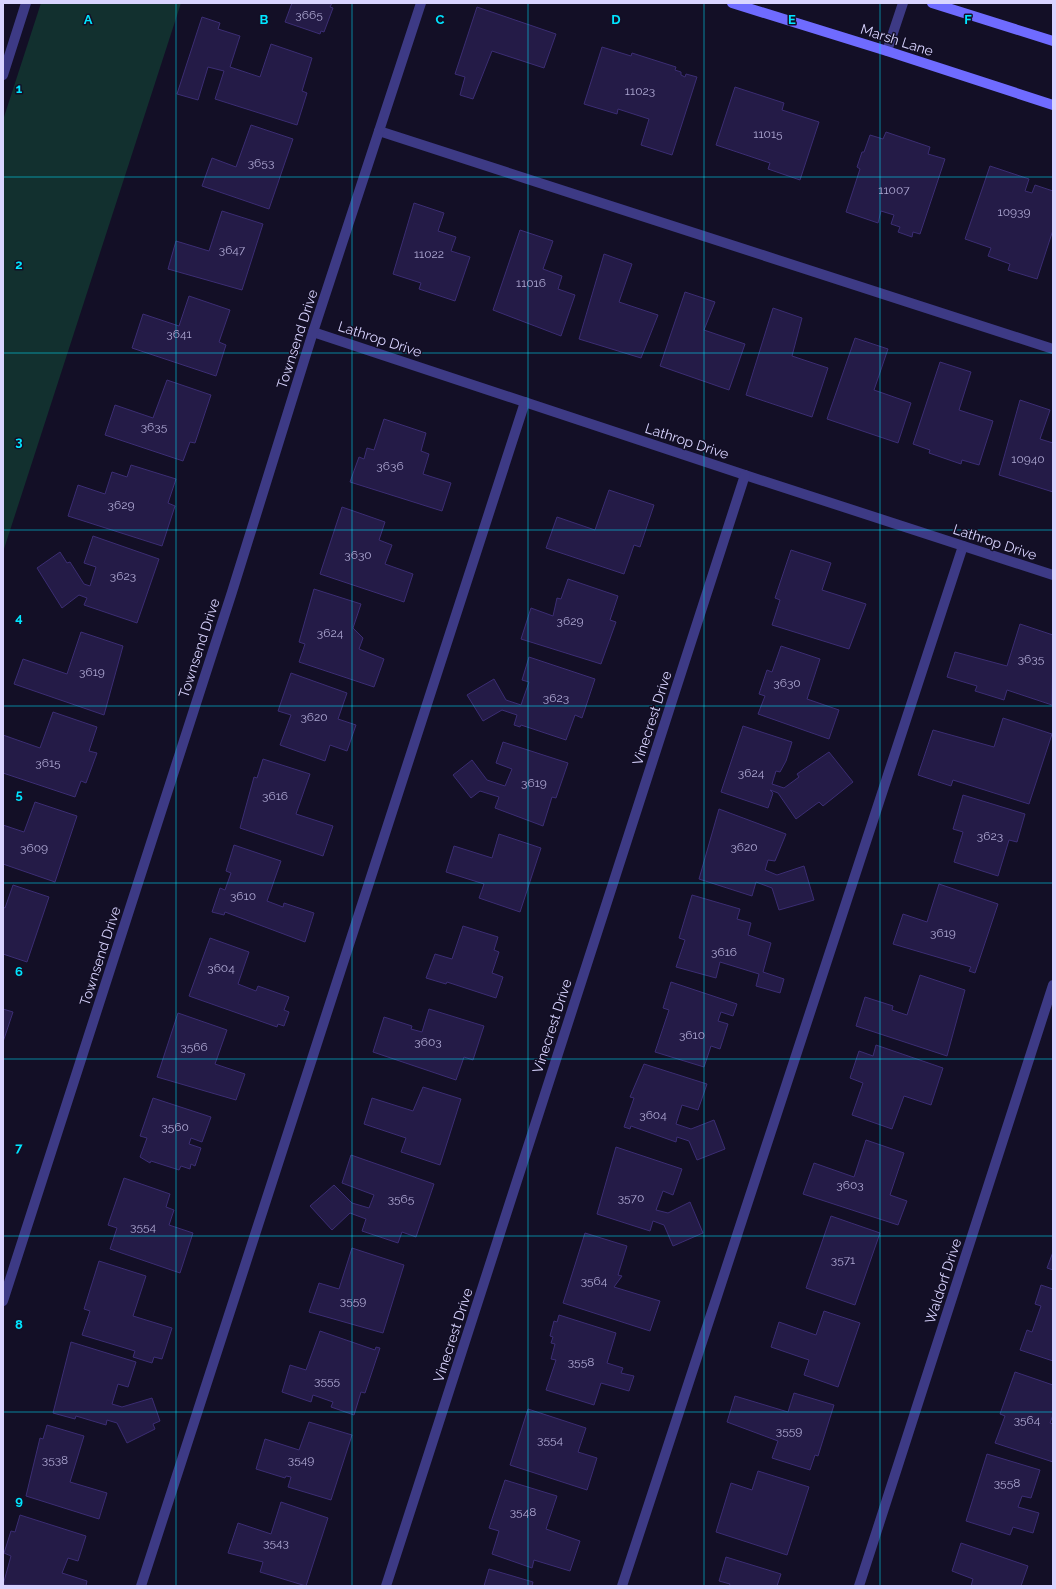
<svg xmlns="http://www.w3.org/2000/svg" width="1056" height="1589" viewBox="0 0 1056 1589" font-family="Raleway,sans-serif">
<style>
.green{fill:#12302f}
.building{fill:#241b47;stroke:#3b2d73}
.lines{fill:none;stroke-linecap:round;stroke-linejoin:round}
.lane{stroke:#3d3a85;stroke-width:10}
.street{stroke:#3d3a85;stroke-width:10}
.secondary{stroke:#6f6bff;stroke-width:10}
.grid{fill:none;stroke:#00e5ff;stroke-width:1;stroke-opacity:0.55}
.labels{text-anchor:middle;stroke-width:3;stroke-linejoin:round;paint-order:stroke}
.number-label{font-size:12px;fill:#aca6d1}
.street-label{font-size:14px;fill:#d9d4ff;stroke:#130f26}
.grid-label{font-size:13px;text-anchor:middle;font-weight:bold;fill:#00e5ff;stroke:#130f26;stroke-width:3;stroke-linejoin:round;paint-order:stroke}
</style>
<rect width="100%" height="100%" fill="#130f26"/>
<polygon class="green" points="41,3 181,3 3,552 3,120"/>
<g class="building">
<polygon points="292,3 332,3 330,7 333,8 324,32 321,31 320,34 285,22"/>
<polygon points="477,7 556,34 544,68 492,51 473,99 460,95 465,77 455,74"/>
<polygon points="202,17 220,23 218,29 240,36 230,67 260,77 271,44 312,58 302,91 307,93 297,125 215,99 224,71 208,67 198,100 177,94"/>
<polygon points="602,47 631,56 632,53 676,67 675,70 681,72 681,75 685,77 686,74 697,77 672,155 641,145 649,119 618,109 617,114 584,104"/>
<polygon points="735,87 784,103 782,110 819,122 800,180 768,169 770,163 716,145"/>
<polygon points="251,125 293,139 269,209 202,186 212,158 236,167"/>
<polygon points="886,132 930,147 928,154 945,159 920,234 913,232 912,237 898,232 900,227 891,224 894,215 881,211 878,223 846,212 860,169 857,167 862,152 864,152 870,135 883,139"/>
<polygon points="990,166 1029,179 1025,191 1032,193 1035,185 1053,191 1053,230 1037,279 1008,270 1010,264 988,256 991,248 965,239"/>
<polygon points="414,203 444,213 438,231 456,237 451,251 470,257 455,301 419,289 421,283 393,274"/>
<polygon points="222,211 263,224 242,290 168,269 176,241 209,251"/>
<polygon points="520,230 553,241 543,269 562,276 558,289 575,295 561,336 493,310"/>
<polygon points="604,254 632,264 619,302 658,315 641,358 579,339"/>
<polygon points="685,292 715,302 704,330 745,344 729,390 660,366"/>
<polygon points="189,296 230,310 219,342 226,345 216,376 132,348 143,314 179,326"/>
<polygon points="773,308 802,318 792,356 828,368 812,417 746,395"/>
<polygon points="855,338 888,349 874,390 911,403 898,443 827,419"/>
<polygon points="940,362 971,372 959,410 993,421 979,465 962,460 961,464 929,453 930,450 913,444"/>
<polygon points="167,380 211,395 195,443 190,442 183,461 105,435 115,405 153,418"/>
<polygon points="1020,400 1050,410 1040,439 1053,443 1053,492 999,475"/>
<polygon points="384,419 426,433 421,451 429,454 423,474 451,483 442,511 350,482 359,457 364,459 367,448 374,450"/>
<polygon points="131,465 176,479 168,503 175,506 162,546 68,516 78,485 105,494 112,472 127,477"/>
<polygon points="609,490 654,505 640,547 634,545 624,574 546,548 557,517 595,530"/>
<polygon points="342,507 385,522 379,540 392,545 385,564 413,574 404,602 320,574"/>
<polygon points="93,536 159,559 137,623 84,605 87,598 79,595 62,608 37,568 60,552 67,563 70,562 84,584 90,586 96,567 84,563"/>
<polygon points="791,550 831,563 822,590 866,604 849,649 772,625 780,600 775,598"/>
<polygon points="568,579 618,596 610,620 616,622 601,664 521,639 531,608 553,616 557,598 561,599"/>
<polygon points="314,589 361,604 353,628 363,638 359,649 384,659 374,687 299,662 305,644 299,642"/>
<polygon points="1020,624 1053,635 1052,705 1007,690 1004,700 975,691 977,686 947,677 955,652 1007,666"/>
<polygon points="81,632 123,646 104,715 14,684 23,659 67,674"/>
<polygon points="781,646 820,659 807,699 839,710 829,739 758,714 765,696 759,694 767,670 772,672"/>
<polygon points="529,657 595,679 582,718 575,715 566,740 521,725 520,727 514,725 517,715 502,710 483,721 467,695 494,679 506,700 521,705 529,682 522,680"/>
<polygon points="291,673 347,693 338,719 356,725 347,751 330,745 325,761 280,745 291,715 278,711"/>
<polygon points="53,712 97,727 89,751 97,753 86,783 81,781 75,797 3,773 3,735 40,748"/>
<polygon points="1003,718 1052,734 1029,804 953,780 951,786 918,775 933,730 994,747"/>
<polygon points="743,726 792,742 786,761 780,772 776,771 772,784 784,788 799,777 797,774 829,752 853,782 823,806 819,802 796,819 778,793 770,790 773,793 768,808 721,792"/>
<polygon points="503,742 568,763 556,798 552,797 543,826 495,808 499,797 480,791 471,798 453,775 472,760 487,780 505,786 512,769 496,763"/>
<polygon points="263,759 310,774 296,814 333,826 323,856 240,828 254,777 257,778"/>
<polygon points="963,795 1025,814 1017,842 1009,840 998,876 954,862 963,832 953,829"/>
<polygon points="35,802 77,816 55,882 3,864 3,825 24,832"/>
<polygon points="719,809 786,834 775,861 768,860 765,870 777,875 804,866 814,900 779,910 772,888 756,882 752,896 699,879"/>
<polygon points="499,834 541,848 520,912 479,898 484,884 446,872 454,846 492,858"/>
<polygon points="234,845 281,861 267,901 283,907 284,903 314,913 305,942 225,912 224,915 212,912 220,888 225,890 231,873 226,871"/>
<polygon points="939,884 998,904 975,973 969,971 971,967 893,944 903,914 927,922"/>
<polygon points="13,885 49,897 27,962 3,954 3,907 5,908"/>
<polygon points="692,895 740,909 737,919 751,923 748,935 771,943 763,972 784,979 780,993 756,986 759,974 720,962 716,978 676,967 685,940 679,938"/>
<polygon points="463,926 498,937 494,950 499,952 492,973 503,977 496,998 447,982 446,984 426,978 435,954 452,959"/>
<polygon points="210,938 249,952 238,984 256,991 258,986 289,997 284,1010 289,1012 284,1026 278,1024 277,1027 189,996"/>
<polygon points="920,975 965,990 947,1056 856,1026 865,997 893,1006 892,1010 907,1015"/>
<polygon points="671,982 737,1004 733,1016 721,1012 718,1021 728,1024 720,1049 711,1046 704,1067 655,1052 669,1010 663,1008"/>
<polygon points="3,1009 13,1012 3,1042"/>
<polygon points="429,1009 484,1026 473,1060 464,1057 456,1080 373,1052 384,1017 412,1026 411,1029 422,1032"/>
<polygon points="178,1013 227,1030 215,1064 245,1074 236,1100 157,1077"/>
<polygon points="876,1045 943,1068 931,1105 904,1096 892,1129 852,1115 863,1083 850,1078 859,1051 873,1056"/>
<polygon points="644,1064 707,1084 698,1110 682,1105 676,1124 691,1129 714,1120 725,1149 697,1160 689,1141 677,1137 676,1142 631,1126 630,1129 624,1127 634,1098 630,1097"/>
<polygon points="423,1087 461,1099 440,1165 401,1152 406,1138 364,1124 372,1098 413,1111"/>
<polygon points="153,1098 211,1117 202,1142 191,1138 189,1144 201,1148 195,1166 191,1164 190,1169 181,1166 179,1170 151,1161 150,1163 140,1157 147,1138 140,1136"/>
<polygon points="866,1140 904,1153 890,1195 907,1201 898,1225 803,1194 814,1163 854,1177"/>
<polygon points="616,1147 682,1169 673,1195 663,1191 656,1210 668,1213 690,1202 703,1233 673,1246 664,1225 653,1221 650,1231 597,1214"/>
<polygon points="351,1155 434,1184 416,1237 402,1232 398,1243 362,1231 366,1219 350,1213 332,1230 310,1206 334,1185 352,1203 369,1208 374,1195 342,1183"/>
<polygon points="124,1178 170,1194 166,1207 174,1210 169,1225 193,1233 180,1273 110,1249 117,1228 108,1225"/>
<polygon points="831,1216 880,1233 855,1305 806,1288"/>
<polygon points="585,1233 627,1246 618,1275 622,1276 614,1287 660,1301 650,1331 563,1303"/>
<polygon points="352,1248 404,1265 383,1333 309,1312 319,1283 339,1289"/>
<polygon points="1053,1252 1053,1270 1047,1268"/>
<polygon points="99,1261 146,1276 133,1316 172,1328 162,1359 154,1357 152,1363 133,1357 135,1351 82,1335 90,1311 84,1309"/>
<polygon points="1041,1285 1053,1289 1053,1361 1020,1350 1027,1330 1032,1332 1041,1306 1035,1304"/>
<polygon points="824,1311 860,1323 838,1387 804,1375 809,1360 771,1347 779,1322 816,1335"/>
<polygon points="559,1315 616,1333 607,1363 623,1368 621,1373 634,1376 629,1391 601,1383 594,1405 546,1390 556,1360 551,1359 555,1344 551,1343 553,1337 550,1336 554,1321 557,1322"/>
<polygon points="320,1331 375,1350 376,1347 380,1348 365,1393 361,1392 354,1415 331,1407 333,1402 313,1395 311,1402 282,1392 290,1365 306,1370"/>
<polygon points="71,1342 136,1362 128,1387 118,1384 112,1404 122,1407 152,1398 160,1421 153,1424 155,1429 127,1443 117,1423 107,1420 106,1425 76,1416 75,1419 53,1413"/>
<polygon points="1015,1372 1053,1385 1053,1415 1050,1423 1053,1424 1053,1462 995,1443 1005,1416 1000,1414"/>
<polygon points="794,1393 834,1405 818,1456 815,1455 810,1470 772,1458 778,1441 727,1422 735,1396 788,1412"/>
<polygon points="528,1409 586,1428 578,1452 597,1458 587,1490 510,1465"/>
<polygon points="309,1422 352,1435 331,1500 288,1487 291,1477 286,1476 285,1478 256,1469 265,1439 299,1450"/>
<polygon points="47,1425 84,1436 70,1482 107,1493 99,1519 26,1496 40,1438 43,1439"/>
<polygon points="987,1454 1040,1470 1031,1498 1022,1496 1018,1507 1039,1513 1033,1533 1013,1527 1010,1535 966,1521"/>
<polygon points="758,1471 809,1487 787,1555 716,1532 731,1483 752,1490"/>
<polygon points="505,1480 557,1496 546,1529 580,1541 570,1571 534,1560 532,1568 492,1554 499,1531 489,1528"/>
<polygon points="281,1502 328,1518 306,1586 260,1572 263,1562 228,1553 238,1523 271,1534"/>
<polygon points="20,1515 86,1536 78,1561 68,1558 62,1573 87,1581 86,1586 3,1585 11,1556 4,1553 11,1531 15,1532"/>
<polygon points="961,1543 1028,1566 1021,1586 971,1586 973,1579 952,1571"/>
<polygon points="726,1557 781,1574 777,1586 729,1586 730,1584 719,1581"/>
<polygon points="489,1569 533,1582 532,1586 484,1586"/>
</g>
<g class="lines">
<g class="lane">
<polyline points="3,75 26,3"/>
<polyline points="379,131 1053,349"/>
<polyline points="141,1586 525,402"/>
<polyline points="622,1586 963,546"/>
</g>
<g class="street">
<polyline points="887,51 903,3"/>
<polyline points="313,332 745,475 1053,575"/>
<polyline points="3,1301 232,592 313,332 421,3"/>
<polyline points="386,1586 745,475"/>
<polyline points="859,1586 1053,985"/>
</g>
<g class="secondary">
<polyline points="732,3 887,51 1053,105"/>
<polyline points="932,3 1053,41"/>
</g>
</g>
<path class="grid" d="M 176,3 L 176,1586M 352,3 L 352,1586M 528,3 L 528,1586M 704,3 L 704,1586M 880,3 L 880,1586M 3,177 L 1053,177M 3,353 L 1053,353M 3,530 L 1053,530M 3,706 L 1053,706M 3,883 L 1053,883M 3,1059 L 1053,1059M 3,1236 L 1053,1236M 3,1412 L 1053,1412"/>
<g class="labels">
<g class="number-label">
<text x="309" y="19">3665</text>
<text x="640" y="95">11023</text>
<text x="768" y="138">11015</text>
<text x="261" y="167">3653</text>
<text x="894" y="194">11007</text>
<text x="1014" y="216">10939</text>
<text x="232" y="254">3647</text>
<text x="429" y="258">11022</text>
<text x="531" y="287">11016</text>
<text x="179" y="338">3641</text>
<text x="154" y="431">3635</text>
<text x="1028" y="463">10940</text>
<text x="390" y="470">3636</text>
<text x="121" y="509">3629</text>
<text x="358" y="559">3630</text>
<text x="123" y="580">3623</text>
<text x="570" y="625">3629</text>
<text x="330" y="637">3624</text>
<text x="1031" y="663">3635</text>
<text x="92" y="676">3619</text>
<text x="787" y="687">3630</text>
<text x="556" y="702">3623</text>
<text x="314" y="721">3620</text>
<text x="48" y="767">3615</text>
<text x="751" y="777">3624</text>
<text x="534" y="787">3619</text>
<text x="275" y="800">3616</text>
<text x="990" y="840">3623</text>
<text x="744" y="851">3620</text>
<text x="34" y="852">3609</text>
<text x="243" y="900">3610</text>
<text x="943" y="937">3619</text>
<text x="724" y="956">3616</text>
<text x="221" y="972">3604</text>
<text x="692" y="1039">3610</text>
<text x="428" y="1046">3603</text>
<text x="194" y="1051">3566</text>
<text x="653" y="1119">3604</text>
<text x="175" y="1131">3560</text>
<text x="850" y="1189">3603</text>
<text x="631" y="1202">3570</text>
<text x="401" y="1203">3565</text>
<text x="143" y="1231">3554</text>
<text x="843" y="1264">3571</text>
<text x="594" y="1285">3564</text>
<text x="353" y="1305">3559</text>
<text x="581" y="1366">3558</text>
<text x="327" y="1385">3555</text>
<text x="1027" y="1424">3564</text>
<text x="789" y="1435">3559</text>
<text x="550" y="1444">3554</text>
<text x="55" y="1464">3538</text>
<text x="301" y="1464">3549</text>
<text x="1007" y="1487">3558</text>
<text x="523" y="1516">3548</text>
<text x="276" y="1547">3543</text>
</g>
<g class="street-label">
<text transform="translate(897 40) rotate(18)" y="5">Marsh Lane</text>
<text transform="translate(297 339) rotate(-72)" y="5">Townsend Drive</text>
<text transform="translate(380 339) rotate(18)" y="5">Lathrop Drive</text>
<text transform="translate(687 441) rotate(18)" y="5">Lathrop Drive</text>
<text transform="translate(995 542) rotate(18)" y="5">Lathrop Drive</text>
<text transform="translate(199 648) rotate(-72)" y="5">Townsend Drive</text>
<text transform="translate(652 718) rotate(-72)" y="5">Vinecrest Drive</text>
<text transform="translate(100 956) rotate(-72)" y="5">Townsend Drive</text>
<text transform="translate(552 1026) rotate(-72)" y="5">Vinecrest Drive</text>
<text transform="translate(943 1281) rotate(-72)" y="5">Waldorf Drive</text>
<text transform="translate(453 1335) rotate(-72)" y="5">Vinecrest Drive</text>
</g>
</g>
<g class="grid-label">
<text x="88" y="24">A</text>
<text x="264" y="24">B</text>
<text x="440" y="24">C</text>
<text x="616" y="24">D</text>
<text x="792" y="24">E</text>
<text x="968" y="24">F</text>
<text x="19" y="93">1</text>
<text x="19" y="269">2</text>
<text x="19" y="446">3</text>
<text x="19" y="622">4</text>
<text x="19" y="799">5</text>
<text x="19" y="976">6</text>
<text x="19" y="1152">7</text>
<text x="19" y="1329">8</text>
<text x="19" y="1505">9</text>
</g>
<rect width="1056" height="1589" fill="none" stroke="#d9d4ff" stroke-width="8"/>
</svg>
